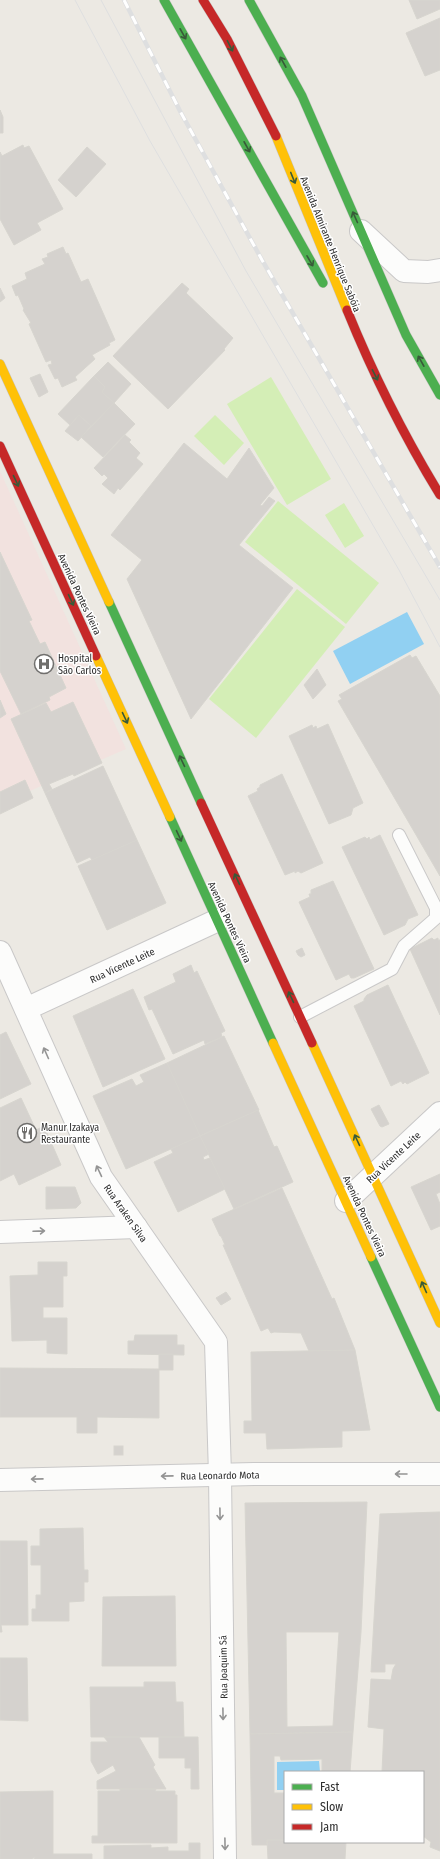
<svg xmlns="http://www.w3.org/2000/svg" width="440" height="1859" viewBox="0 0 440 1859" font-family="'Fira Sans Condensed',sans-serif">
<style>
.medical{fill:#f2e2df}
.pitch{fill:#d4eeb6}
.water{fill:#91d0f2}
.building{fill:#d5d2ce;stroke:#d7d5cf;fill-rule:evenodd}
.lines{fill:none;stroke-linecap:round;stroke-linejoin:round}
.lane-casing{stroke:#c9c8c8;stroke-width:14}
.street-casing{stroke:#c9c8c8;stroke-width:24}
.fast-casing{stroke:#c6c5c3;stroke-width:10}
.slow-casing{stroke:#c6c5c3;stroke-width:10}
.jam-casing{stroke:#c6c5c3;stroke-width:10}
.lane{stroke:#fcfcfb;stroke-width:12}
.street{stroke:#fcfcfb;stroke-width:22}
.fast{stroke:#4caf50;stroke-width:9}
.slow{stroke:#ffc107;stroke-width:9}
.jam{stroke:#c62828;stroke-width:9}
.tram{stroke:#dedfe0;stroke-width:1}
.rail-casing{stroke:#dedfe0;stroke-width:4.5}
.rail{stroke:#fff;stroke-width:3;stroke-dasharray:9;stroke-linecap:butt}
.oneway{stroke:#385a39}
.oneway2{stroke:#949494}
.labels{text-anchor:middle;stroke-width:3;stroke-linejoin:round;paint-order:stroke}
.street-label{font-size:10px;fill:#2d2d2d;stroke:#fff}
.poi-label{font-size:10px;fill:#2d2d2d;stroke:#fff;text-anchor:start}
</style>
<rect width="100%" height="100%" fill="#ece9e3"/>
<polygon class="medical" points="0,471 126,749 0,804"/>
<g class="pitch">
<polygon points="271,377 331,479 287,505 227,404"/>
<polygon points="215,415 244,443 224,465 194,436"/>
<polygon points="278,501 379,583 346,624 245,542"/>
<polygon points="344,503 364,536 345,548 325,515"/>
<polygon points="297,589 345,627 256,738 209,699"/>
</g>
<g class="water">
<polygon points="407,612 424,644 350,684 333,651"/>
<polygon points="319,1761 320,1772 285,1772 285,1790 277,1790 277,1762"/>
</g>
<g class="building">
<polygon points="409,0 440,0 440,9 417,19"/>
<polygon points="440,18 440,70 425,76 406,33"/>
<polygon points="0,110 3,117 3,133 0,133"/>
<polygon points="23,145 24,148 29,146 63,209 37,223 41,230 14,245 0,219 0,152 2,156"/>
<polygon points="87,147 106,164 76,197 58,180"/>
<polygon points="63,247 66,254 68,253 81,282 88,279 115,340 109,343 110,345 92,355 95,359 75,377 77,380 62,387 58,378 55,379 48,365 52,364 51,360 46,362 29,324 31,323 23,310 24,309 18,295 16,296 12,286 27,279 25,273 45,264 42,259 48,257 47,254"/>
<polygon points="182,283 189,289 186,293 233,338 224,349 225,350 168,409 113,356"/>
<polygon points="0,288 5,298 0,302"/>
<polygon points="108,362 131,384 114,403 102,392 105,387 94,376"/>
<polygon points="40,374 48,392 39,397 30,378"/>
<polygon points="94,376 105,387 102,392 114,403 91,426 79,415 70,425 58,414"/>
<polygon points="114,403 135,424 103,457 81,437"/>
<polygon points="79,415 91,426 78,441 65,431"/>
<polygon points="125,435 131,440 129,442 140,453 136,458 143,464 120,490 118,488 114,494 102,484 108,478 104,474 102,476 94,468"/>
<polygon points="184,443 227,479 249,448 274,488 260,505 262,506 269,497 275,501 239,545 293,588 191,719 127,579 142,560 111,535"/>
<polygon points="0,552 32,620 29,621 40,644 45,642 66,688 49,697 50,700 21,714 0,671"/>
<polygon points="410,655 412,658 416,656 440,696 440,876 338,701 342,699 339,695"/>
<polygon points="317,669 326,685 313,699 304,685"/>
<polygon points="0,700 6,714 0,718"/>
<polygon points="73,702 102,763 74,776 73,774 49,784 52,789 45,793 11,719 46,703 51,712"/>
<polygon points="328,724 363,803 353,808 351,815 329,824 289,736 312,725 313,728 316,726 317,729"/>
<polygon points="103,766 137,840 92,860 90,857 77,863 45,793"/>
<polygon points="282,774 323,863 301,873 298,871 295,873 295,871 285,875 248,796 258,791 257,789 260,787 260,785"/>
<polygon points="25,780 33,798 0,814 0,792"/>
<polygon points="380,835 418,915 408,919 405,925 384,935 342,847 365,837 367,839 369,837 370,840"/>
<polygon points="137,840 166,903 107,930 78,866"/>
<polygon points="333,881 374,969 354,978 351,978 349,974 336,980 299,902 310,897 309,894 311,894 311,890"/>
<polygon points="432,938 434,940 438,938 438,940 440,940 440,1015 410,949"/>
<polygon points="302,948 305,955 301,957 298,955 296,951"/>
<polygon points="191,965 194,973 197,971 225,1031 221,1033 222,1037 205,1044 204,1040 173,1054 152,1009 149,1010 144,997 176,982 173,974"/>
<polygon points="388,985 429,1073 407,1084 405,1082 403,1084 401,1081 391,1086 354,1006 364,1001 364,999 367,995"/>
<polygon points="133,989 165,1059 103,1087 73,1016"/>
<polygon points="6,1032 31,1084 0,1099 0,1035"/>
<polygon points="224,1036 259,1110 200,1136 167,1063"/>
<polygon points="167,1063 200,1136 126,1169 93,1096 132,1079 136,1086 144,1082 140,1075"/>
<polygon points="21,1098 36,1130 44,1126 61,1165 19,1185 14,1174 0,1181 0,1108"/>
<polygon points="379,1105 389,1124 382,1127 380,1126 371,1109"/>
<polygon points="258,1110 274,1147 277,1146 293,1182 234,1209 200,1136"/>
<polygon points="200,1136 209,1154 203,1157 204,1160 210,1158 225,1189 178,1212 154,1162 173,1153 171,1149"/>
<polygon points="440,1174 440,1192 436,1194 440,1204 440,1226 431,1230 411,1187"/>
<polygon points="46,1187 75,1187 81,1203 76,1208 46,1209"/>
<polygon points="282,1188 332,1299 334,1298 355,1350 309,1351 301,1333 274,1332 271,1333 268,1328 261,1331 223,1245 225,1245 221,1236 220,1236 212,1219"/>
<polygon points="38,1262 67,1262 67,1276 63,1276 63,1307 43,1307 43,1318 67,1318 67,1354 47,1353 47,1340 12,1341 10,1276 38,1275"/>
<polygon points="226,1292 231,1299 221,1305 216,1298"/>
<polygon points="135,1335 177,1335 177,1345 184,1345 184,1355 128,1354 128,1341 134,1341"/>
<polygon points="355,1350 370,1430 342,1431 342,1447 267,1449 266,1433 244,1433 244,1421 252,1421 251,1352"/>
<polygon points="159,1354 173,1354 173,1370 159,1370 159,1418 97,1417 97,1433 77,1433 77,1417 0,1417 0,1368 159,1369"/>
<rect x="114" y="1446" width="9" height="9"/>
<path d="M 367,1502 L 361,1632 L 353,1732 L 250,1734 L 245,1503 ZM 286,1632 L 339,1632 L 333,1726 L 287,1727 Z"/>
<polygon points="439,1512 440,1512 440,1851 430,1847 431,1842 423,1836 423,1772 382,1772 384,1729 368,1727 371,1679 391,1680 393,1669 396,1664 385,1664 385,1672 371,1672 380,1514"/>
<polygon points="83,1528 84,1570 88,1570 88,1582 84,1582 84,1601 69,1602 69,1621 32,1621 32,1609 36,1609 36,1595 41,1595 41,1565 31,1565 31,1546 40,1546 40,1529"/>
<polygon points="0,1541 27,1541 28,1625 1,1625 2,1632 0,1632"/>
<polygon points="175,1596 176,1666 102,1666 103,1597"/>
<polygon points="0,1658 27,1658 28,1721 0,1720"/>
<polygon points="144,1682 175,1682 176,1702 183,1702 184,1737 91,1737 90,1687 144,1687"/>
<polygon points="353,1732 350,1772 322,1772 322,1759 281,1760 280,1756 274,1756 274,1793 285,1793 285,1840 267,1840 267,1845 252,1845 250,1734"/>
<polygon points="104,1737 139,1737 155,1765 153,1767 166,1789 97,1789 97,1781 116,1771 113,1765 98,1774 91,1761 91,1742 108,1742"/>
<polygon points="159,1737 198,1737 199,1789 191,1789 191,1768 185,1768 185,1758 159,1758"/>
<polygon points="120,1789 156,1789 155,1791 175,1791 175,1795 177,1795 177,1843 92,1843 92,1836 98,1836 98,1791 120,1791"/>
<polygon points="53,1791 53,1854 92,1854 92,1859 34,1859 35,1857 32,1859 0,1859 0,1792"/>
<polygon points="267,1840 285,1840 285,1842 346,1842 345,1859 268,1859"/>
<polygon points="189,1843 200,1843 200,1859 104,1859 104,1846 151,1845 151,1848 168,1847 168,1851 189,1851"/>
</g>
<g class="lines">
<defs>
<polyline id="lane" points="300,1017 392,969 404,946 436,918 436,908 399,835"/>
<g id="street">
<polyline points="361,231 404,271 428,272 440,270"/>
<polyline points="0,952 101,1177 216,1342 220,1475 225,1859"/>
<polyline points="26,1009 218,920"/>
<polyline points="346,1201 440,1113"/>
<polyline points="0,1232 136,1227"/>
<polyline points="0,1480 254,1474 440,1474"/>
</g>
<g id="fast">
<polyline points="164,0 323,283"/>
<polyline points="249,0 302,96 406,335 440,395"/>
<polyline points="109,602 201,803"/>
<polyline points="170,817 273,1043"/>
<polyline points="371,1257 440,1407"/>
</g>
<g id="slow">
<polyline points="276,136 347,310"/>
<polyline points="0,364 109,602"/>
<polyline points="96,656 170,817"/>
<polyline points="273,1043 371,1257"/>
<polyline points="312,1043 440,1323"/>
</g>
<g id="jam">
<polyline points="203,0 227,39 276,136"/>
<path d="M 347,310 C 373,374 404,436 440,495"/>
<polyline points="0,446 96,656"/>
<polyline points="201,803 312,1043"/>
</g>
</defs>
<use href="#lane" class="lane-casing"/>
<use href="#street" class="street-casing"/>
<use href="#fast" class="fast-casing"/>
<use href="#slow" class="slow-casing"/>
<use href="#jam" class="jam-casing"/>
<use href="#lane" class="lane"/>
<use href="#street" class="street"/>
<use href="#fast" class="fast"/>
<use href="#slow" class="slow"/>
<use href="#jam" class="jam"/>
<g class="tram">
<polyline points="75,0 150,141 399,570 440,647"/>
<polyline points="101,0 246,271 440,600"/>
</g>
<defs>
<polyline id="rail" points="124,0 180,111 262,260 440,567"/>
</defs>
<use href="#rail" class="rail-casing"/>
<use href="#rail" class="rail"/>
</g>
<defs><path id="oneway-shaft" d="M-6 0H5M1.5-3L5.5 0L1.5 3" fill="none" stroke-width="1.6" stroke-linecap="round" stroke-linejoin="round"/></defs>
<g class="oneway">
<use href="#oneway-shaft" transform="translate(183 34) rotate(61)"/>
<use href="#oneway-shaft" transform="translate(230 46) rotate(63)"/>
<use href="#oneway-shaft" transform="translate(283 62) rotate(-119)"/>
<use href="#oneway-shaft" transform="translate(247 147) rotate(61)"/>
<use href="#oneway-shaft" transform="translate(293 178) rotate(68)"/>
<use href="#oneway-shaft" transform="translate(355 217) rotate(-114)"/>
<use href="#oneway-shaft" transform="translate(310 261) rotate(60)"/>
<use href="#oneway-shaft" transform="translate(421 361) rotate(-119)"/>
<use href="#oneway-shaft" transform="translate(375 375) rotate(63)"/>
<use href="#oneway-shaft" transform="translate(16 481) rotate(65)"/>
<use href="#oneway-shaft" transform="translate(71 600) rotate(65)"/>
<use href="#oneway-shaft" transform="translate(125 718) rotate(65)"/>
<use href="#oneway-shaft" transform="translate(182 761) rotate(-115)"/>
<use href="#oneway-shaft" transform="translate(179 836) rotate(65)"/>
<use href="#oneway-shaft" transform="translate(237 879) rotate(-115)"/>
<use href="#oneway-shaft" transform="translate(291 997) rotate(-115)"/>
<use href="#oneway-shaft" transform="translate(357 1140) rotate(-115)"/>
<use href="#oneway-shaft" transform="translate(424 1287) rotate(-114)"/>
</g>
<g class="oneway2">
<use href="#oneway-shaft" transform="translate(46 1053) rotate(-114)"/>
<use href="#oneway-shaft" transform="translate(99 1171) rotate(-115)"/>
<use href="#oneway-shaft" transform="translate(39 1231) rotate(-2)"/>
<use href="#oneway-shaft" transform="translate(401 1474) rotate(180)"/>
<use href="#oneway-shaft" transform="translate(167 1476) rotate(179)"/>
<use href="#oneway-shaft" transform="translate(37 1479) rotate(179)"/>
<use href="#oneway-shaft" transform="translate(220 1514) rotate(89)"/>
<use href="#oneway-shaft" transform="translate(223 1714) rotate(89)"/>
<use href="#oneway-shaft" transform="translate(225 1844) rotate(89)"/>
</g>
<defs>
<symbol id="hospital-ring" viewBox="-11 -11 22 22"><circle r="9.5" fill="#fff" stroke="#706f6d" stroke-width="1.5"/><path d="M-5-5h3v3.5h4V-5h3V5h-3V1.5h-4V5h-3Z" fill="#706f6d"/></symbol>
<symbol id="restaurant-ring" viewBox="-11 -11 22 22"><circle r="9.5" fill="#fff" stroke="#706f6d" stroke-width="1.5"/><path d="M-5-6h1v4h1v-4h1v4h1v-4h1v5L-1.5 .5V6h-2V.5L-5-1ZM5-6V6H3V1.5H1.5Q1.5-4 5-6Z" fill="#706f6d"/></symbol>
</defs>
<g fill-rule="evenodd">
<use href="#hospital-ring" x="33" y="653" width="22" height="22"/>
<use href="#restaurant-ring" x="16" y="1122" width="22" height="22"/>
</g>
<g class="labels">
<g class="street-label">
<text transform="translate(331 244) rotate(68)" y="4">Avenida Almirante Henrique Sabóia</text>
<text transform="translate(80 594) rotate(65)" y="4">Avenida Pontes Vieira</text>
<text transform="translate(230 922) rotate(65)" y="4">Avenida Pontes Vieira</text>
<text transform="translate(122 965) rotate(-25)" y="4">Rua Vicente Leite</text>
<text transform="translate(393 1157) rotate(-43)" y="4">Rua Vicente Leite</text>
<text transform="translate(126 1213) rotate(55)" y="4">Rua Araken Silva</text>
<text transform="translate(365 1216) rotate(65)" y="4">Avenida Pontes Vieira</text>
<text transform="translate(220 1475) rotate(-1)" y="4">Rua Leonardo Mota</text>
<text transform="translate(223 1667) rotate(-91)" y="4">Rua Joaquim Sá</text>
</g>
<g class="poi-label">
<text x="58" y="662">Hospital<tspan x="58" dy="12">São Carlos</tspan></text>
<text x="41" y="1131">Manur Izakaya<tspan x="41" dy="12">Restaurante</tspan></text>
</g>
</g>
<rect x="284" y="1771" width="140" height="72" fill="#ffffff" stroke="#ababab"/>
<rect x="292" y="1784" width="20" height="6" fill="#4caf50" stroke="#ababab"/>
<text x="320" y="1791" font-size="12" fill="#2d2d2d">Fast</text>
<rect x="292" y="1804" width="20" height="6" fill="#ffc107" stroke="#ababab"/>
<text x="320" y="1811" font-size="12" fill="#2d2d2d">Slow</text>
<rect x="292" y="1824" width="20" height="6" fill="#c62828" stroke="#ababab"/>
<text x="320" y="1831" font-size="12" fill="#2d2d2d">Jam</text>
</svg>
